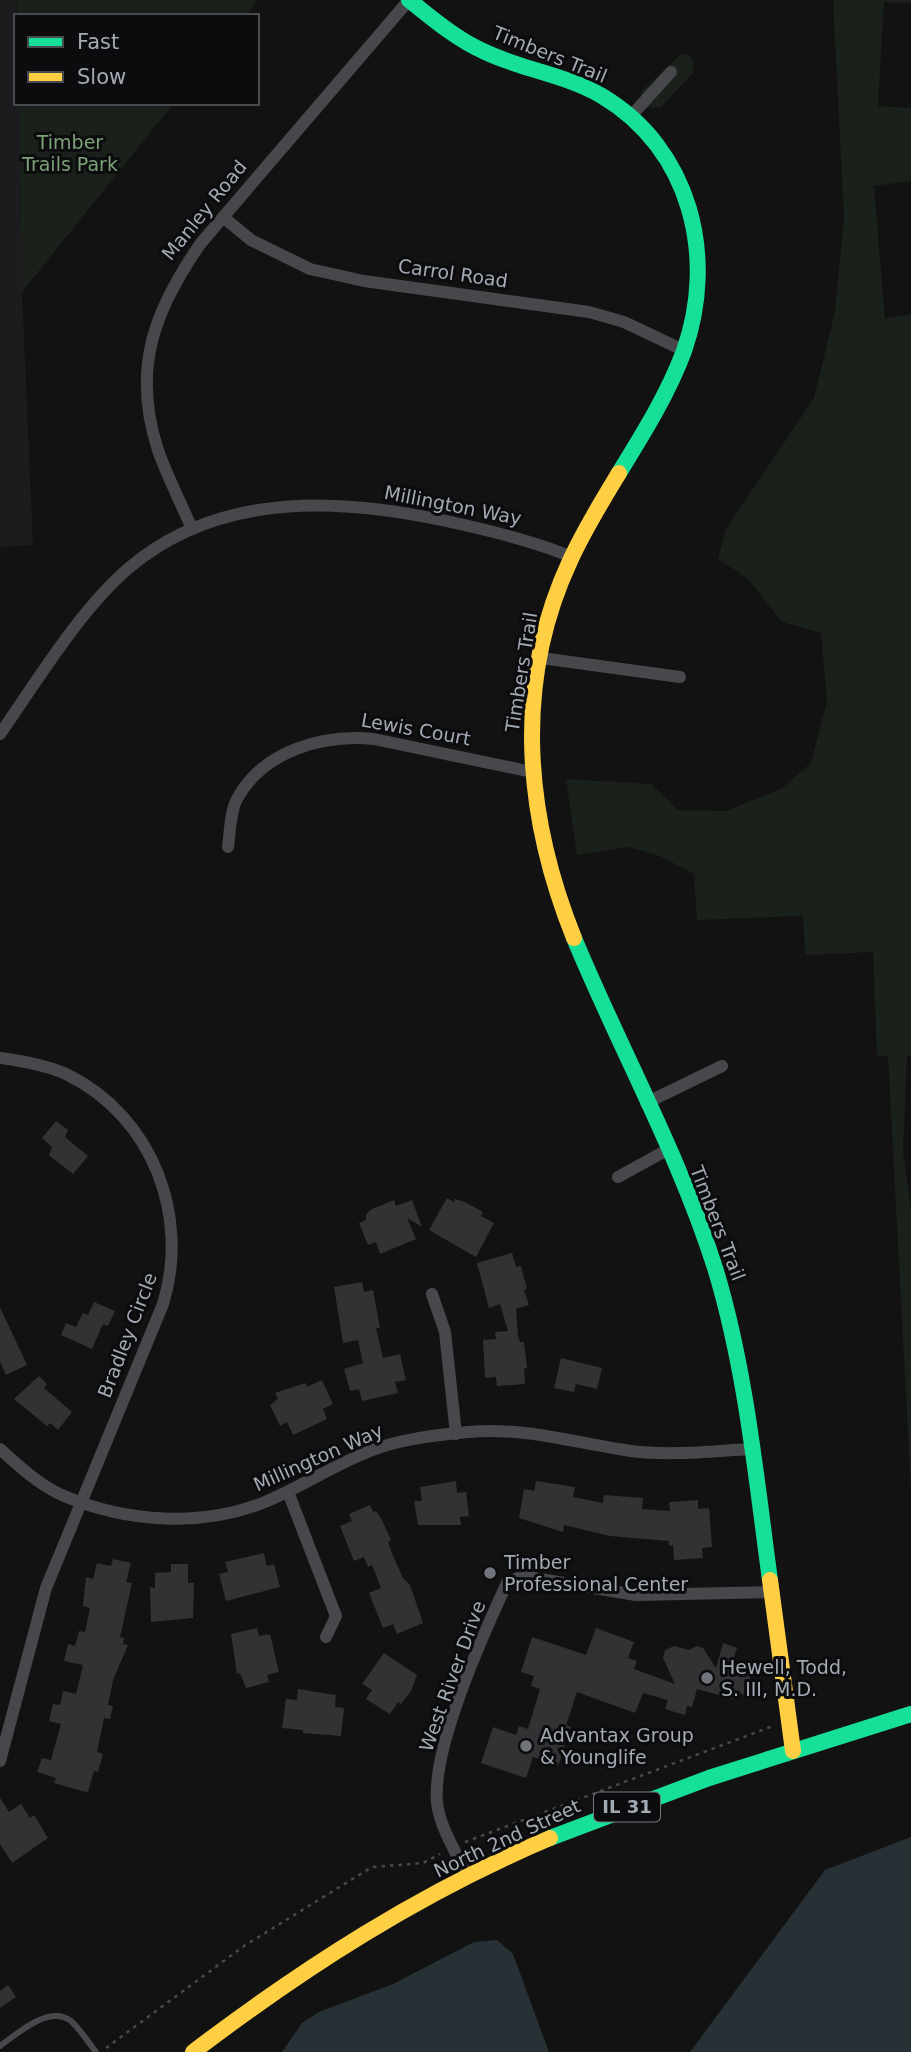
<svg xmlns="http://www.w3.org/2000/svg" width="911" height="2052" viewBox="0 0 911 2052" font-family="'DejaVu Sans',sans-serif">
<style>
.built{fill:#1c1c1e}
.green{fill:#1a201a}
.water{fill:#273135}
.building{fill:#323235}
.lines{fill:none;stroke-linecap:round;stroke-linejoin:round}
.path{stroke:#48494d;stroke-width:2.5;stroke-dasharray:3.5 5;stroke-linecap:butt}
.lane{stroke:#46484b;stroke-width:6}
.street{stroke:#46484b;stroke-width:12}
.fast{stroke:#16e098;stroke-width:16}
.slow{stroke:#ffcf43;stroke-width:16}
.poi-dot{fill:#70757b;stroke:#0c0c0e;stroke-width:2.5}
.labels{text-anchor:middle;stroke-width:6;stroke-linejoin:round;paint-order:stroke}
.shield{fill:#0c0c0e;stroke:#757b82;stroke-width:2}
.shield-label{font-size:18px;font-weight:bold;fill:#a2aab4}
.street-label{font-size:19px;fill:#a2aab4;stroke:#0c0c0e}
.park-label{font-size:19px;fill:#7ca078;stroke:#0c0c0e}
.poi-label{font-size:19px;fill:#a2aab4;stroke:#0c0c0e;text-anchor:start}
</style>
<rect width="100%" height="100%" fill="#121212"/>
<polygon class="built" points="0,0 17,0 16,103 19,103 22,292 33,545 0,547"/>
<g class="green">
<polygon points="17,0 258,0 245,16 18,16"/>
<polygon points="833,0 911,0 911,3 884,2 878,106 911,108 911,181 874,186 885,319 911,314 911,1055 907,1056 903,1151 911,1210 911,1490 888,1056 877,1056 873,952 805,955 803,916 697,920 694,874 660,856 628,847 577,855 566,779 651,784 678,810 726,811 781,789 811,763 827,701 821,633 782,622 747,578 718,559 726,529 814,398 835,311 844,218"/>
<polygon points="681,54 689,55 693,60 693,73 661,107 646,108 641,102 641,92"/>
<polygon points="19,103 174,103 22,292"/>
</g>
<g class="water">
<polygon points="911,1837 911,2052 690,2052 825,1870"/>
<polygon points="497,1940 513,1954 549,2052 282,2052 302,2023 319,2012 393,1984 474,1942"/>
</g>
<g class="building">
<polygon points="56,1121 68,1130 65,1137 88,1156 73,1174 49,1155 52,1147 42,1138"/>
<polygon points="447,1198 454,1202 455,1199 465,1202 483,1212 481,1216 494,1223 476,1257 429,1230"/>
<polygon points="394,1200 396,1206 412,1200 422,1227 407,1218 416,1239 380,1254 376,1242 368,1245 359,1223 366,1220 366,1214 372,1209"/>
<polygon points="512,1253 516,1267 521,1266 527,1289 524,1290 529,1305 516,1309 518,1336 520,1342 524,1342 527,1368 524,1369 525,1384 497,1386 496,1377 485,1378 483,1340 496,1339 495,1332 508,1331 500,1304 489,1308 477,1263"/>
<polygon points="362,1282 364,1292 373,1290 380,1328 376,1328 383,1358 400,1354 406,1380 395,1382 398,1393 362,1401 359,1389 350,1391 344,1369 363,1363 358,1340 343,1343 334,1287"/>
<polygon points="94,1302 115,1311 108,1326 103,1324 92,1349 61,1335 66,1323 76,1327 83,1313 88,1315"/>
<polygon points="0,1307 27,1365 6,1375 0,1362"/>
<polygon points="561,1358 602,1368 597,1389 576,1384 574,1392 554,1388"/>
<polygon points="39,1376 47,1384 44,1388 72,1412 58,1430 50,1423 47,1426 14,1399"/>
<polygon points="322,1380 333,1404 323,1409 327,1419 293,1435 287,1422 280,1426 270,1405 278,1399 275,1393 305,1383 307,1387"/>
<polygon points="456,1481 457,1493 466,1492 469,1516 460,1517 461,1525 418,1525 414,1501 422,1501 420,1487"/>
<polygon points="536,1481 575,1487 573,1497 603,1503 604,1495 643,1498 642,1509 670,1511 669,1502 698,1500 698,1509 709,1508 712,1547 702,1548 703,1558 674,1560 673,1545 669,1546 669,1541 610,1536 564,1525 563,1532 519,1518 524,1489 534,1491"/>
<polygon points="370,1505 373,1512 376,1511 381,1518 391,1540 388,1542 393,1556 403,1578 410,1585 423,1623 397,1634 393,1624 383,1628 369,1593 381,1588 372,1565 368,1567 364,1557 354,1561 340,1526 352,1521 349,1514"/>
<polygon points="264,1553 267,1566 274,1564 280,1587 226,1601 219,1574 228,1572 225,1562"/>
<polygon points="113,1559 131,1563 126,1582 132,1583 120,1637 124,1638 123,1644 128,1645 113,1680 108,1705 113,1706 110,1719 104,1718 97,1752 103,1754 98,1772 94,1771 88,1792 82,1791 54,1783 56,1778 37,1772 42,1758 51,1760 61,1724 49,1721 53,1704 60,1705 63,1691 76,1694 83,1665 64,1661 68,1644 75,1646 79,1631 85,1632 90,1608 83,1606 86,1577 93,1579 97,1563 111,1566"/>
<polygon points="171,1564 188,1564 188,1583 194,1583 193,1618 151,1622 150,1587 155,1588 155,1573 171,1572"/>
<polygon points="257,1628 259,1636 270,1634 279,1672 267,1675 269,1682 246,1688 240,1673 237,1674 231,1634"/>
<polygon points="596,1628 634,1642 628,1658 637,1661 634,1669 675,1684 663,1658 665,1650 674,1646 689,1650 697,1646 703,1648 716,1668 723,1643 737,1648 733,1661 743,1664 741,1672 751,1675 745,1695 735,1692 733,1699 697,1689 692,1707 687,1706 685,1715 665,1709 668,1700 643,1693 635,1713 577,1692 566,1725 571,1727 558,1766 533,1757 526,1778 481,1763 493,1727 516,1735 519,1726 528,1729 540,1689 531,1686 534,1676 521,1672 532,1637 586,1655"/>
<polygon points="384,1653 417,1675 411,1691 401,1704 398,1702 390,1714 366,1699 372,1690 362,1684"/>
<polygon points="298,1689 336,1695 335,1707 344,1708 341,1736 303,1733 303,1730 282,1728 286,1699 297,1700"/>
<polygon points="0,1798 9,1812 21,1804 30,1818 34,1815 48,1838 12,1863 0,1844"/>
<polygon points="8,1985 16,1997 0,2008 0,1991"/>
</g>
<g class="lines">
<g class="path">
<polyline points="465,1842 773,1726"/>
<polyline points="106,2048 244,1946 372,1867 423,1863 440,1854"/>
</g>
<path class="lane" d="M 0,2046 C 17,2034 49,2004 71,2021 C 80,2029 88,2042 96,2052"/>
<g class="street">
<polyline points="631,116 671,72"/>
<polyline points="223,217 251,240 310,269 364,281 589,312 624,322 685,351"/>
<path d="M 192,529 C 181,503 167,476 158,450 C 131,368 155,309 201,243 L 409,0"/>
<polyline points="541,658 680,677"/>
<path d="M 0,734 C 37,681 81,608 130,567 C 224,488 349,499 460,524 C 499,533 535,542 572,557"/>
<path d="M 228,847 C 230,833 230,812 237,799 C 263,751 322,734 374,739 L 532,772"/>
<path d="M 0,1058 C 23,1061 47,1065 68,1075 C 153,1117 190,1217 163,1304 L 46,1588 L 0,1761"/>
<polyline points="646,1103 722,1066"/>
<polyline points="618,1177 667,1150"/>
<polyline points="432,1294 445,1332 456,1434"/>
<path d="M 0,1449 C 19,1466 40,1486 64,1496 C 126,1522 201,1528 265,1502 C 301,1487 334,1465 370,1451 C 400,1439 436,1435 468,1432 C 528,1427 574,1443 631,1451 C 671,1456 712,1451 752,1449"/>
<polyline points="288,1492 336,1616 326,1637"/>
<path d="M 467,1877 C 458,1854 439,1827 437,1802 C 432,1747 483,1635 507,1583 L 522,1576 L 636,1595 L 772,1592"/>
</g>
<g class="fast">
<path d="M 409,0 C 432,18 456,39 483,51 C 522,70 564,74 602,96 C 691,149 717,257 684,351 C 668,394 643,434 619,473"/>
<path d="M 574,938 C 620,1049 680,1156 716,1271 C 746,1371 756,1477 770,1580"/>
<polyline points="550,1838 709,1778 911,1714"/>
</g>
<g class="slow">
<path d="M 574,938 C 525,816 513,683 570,561 C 584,530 602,501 619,473"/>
<polyline points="770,1580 793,1751"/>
<path d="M 193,2052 C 305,1967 420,1893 550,1838"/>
</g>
</g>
<g class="poi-dot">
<circle cx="490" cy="1573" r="7"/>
<circle cx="707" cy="1678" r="7"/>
<circle cx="526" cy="1746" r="7"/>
</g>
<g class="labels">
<rect class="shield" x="594" y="1792.5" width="66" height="29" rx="5"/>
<g class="shield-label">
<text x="627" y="1813">IL 31</text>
</g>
<g class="street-label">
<text transform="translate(550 54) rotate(22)" y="7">Timbers Trail</text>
<text transform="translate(204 210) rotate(-51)" y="7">Manley Road</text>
<text transform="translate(453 273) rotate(8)" y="7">Carrol Road</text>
<text transform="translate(453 505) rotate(11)" y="7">Millington Way</text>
<text transform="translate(521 672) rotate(-81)" y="7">Timbers Trail</text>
<text transform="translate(416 729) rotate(10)" y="7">Lewis Court</text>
<text transform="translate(718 1223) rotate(69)" y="7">Timbers Trail</text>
<text transform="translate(127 1335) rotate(-69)" y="7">Bradley Circle</text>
<text transform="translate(318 1457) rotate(-24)" y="7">Millington Way</text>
<text transform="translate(452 1676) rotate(-70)" y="7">West River Drive</text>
<text transform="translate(507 1838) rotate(-25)" y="7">North 2nd Street</text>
</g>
<g class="park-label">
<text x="70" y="149">Timber<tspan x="70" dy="22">Trails Park</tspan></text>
</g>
<g class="poi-label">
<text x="504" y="1569">Timber<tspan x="504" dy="22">Professional Center</tspan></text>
<text x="721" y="1674">Hewell, Todd,<tspan x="721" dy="22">S. III, M.D.</tspan></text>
<text x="540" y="1742">Advantax Group<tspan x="540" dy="22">&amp; Younglife</tspan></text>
</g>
</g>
<rect x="14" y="14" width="245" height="91" fill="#0c0c0e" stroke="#484b50" stroke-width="2"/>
<rect x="28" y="37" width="35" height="10" fill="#16e098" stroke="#484b50" stroke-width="2"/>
<text x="77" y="49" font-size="21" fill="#a2aab4">Fast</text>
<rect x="28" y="72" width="35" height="10" fill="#ffcf43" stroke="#484b50" stroke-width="2"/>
<text x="77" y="84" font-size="21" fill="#a2aab4">Slow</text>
</svg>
